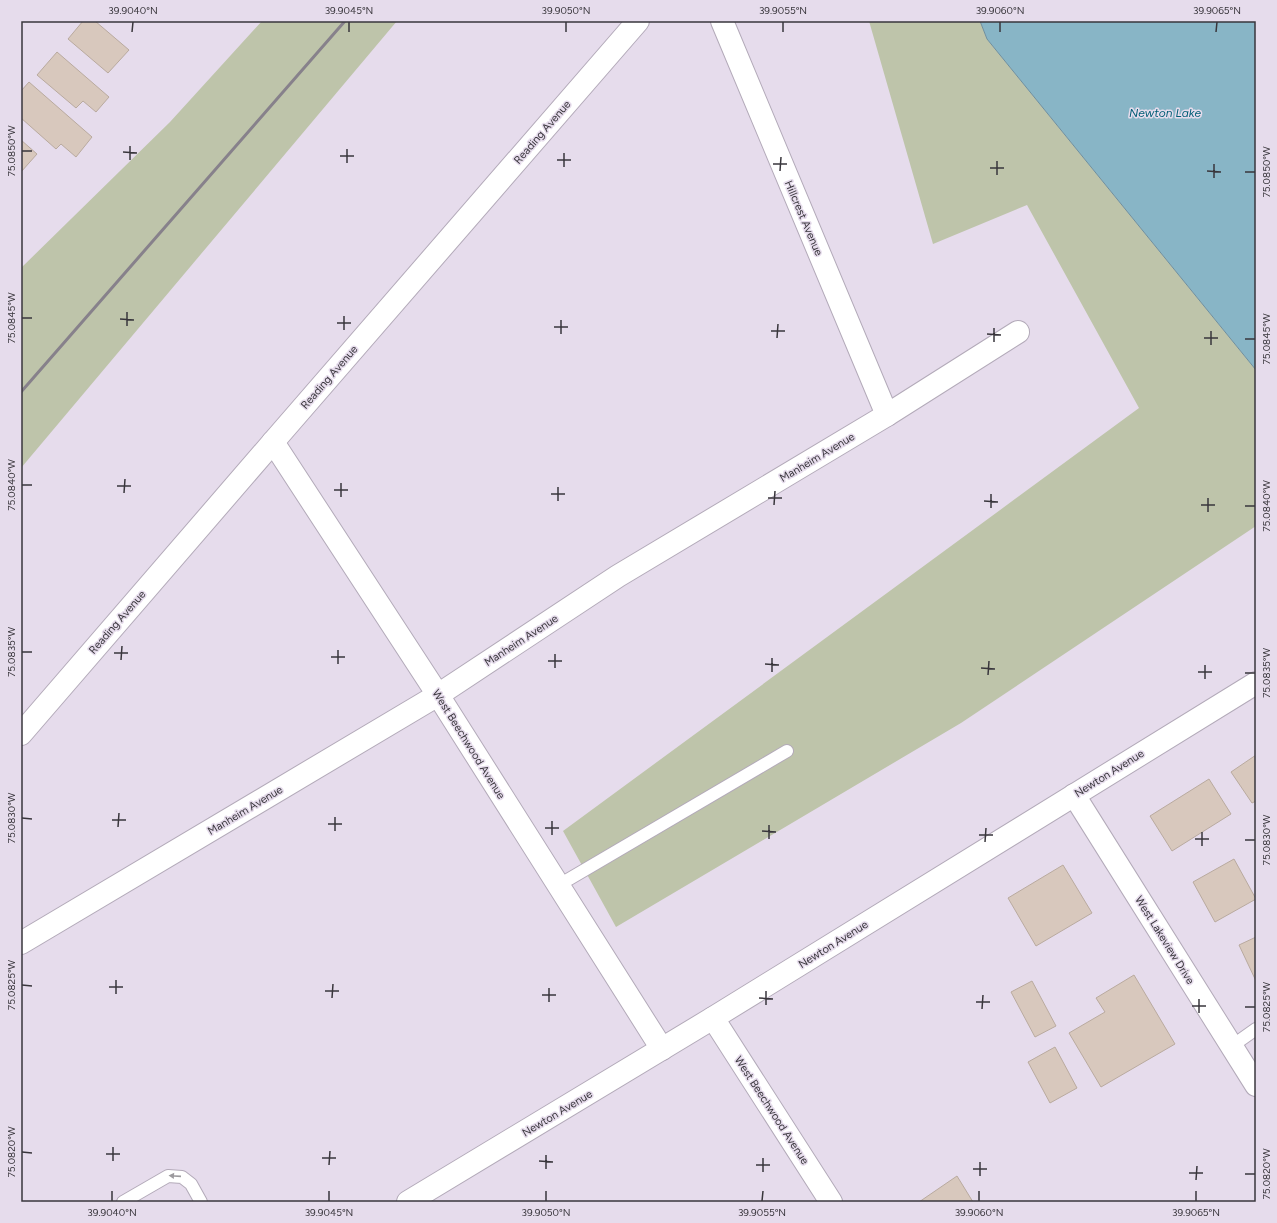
<svg xmlns="http://www.w3.org/2000/svg" width="1277" height="1223" viewBox="0 0 1277 1223" font-family="Figtree,sans-serif">
<style>
.green{fill:#bec4aa}
.water{fill:#88b5c6;stroke:#708f9d}
.building{fill:#d8c8bd;stroke:#b9aa9f}
.lines{fill:none;stroke-linecap:round;stroke-linejoin:round}
.service-casing{stroke:#b3aab9;stroke-width:14}
.minor-casing{stroke:#b3aab9;stroke-width:24}
.tertiary-casing{stroke:#b3aab9;stroke-width:24}
.service{stroke:#fff;stroke-width:12}
.minor{stroke:#fff;stroke-width:22}
.tertiary{stroke:#fff;stroke-width:22}
.rail{stroke:#87818b;stroke-width:3}
.oneway{fill:#9c9a9e}
.ticks{fill:none;stroke:#39363c;stroke-width:1.5}
.labels{text-anchor:middle;stroke-width:3;stroke-linejoin:round;paint-order:stroke}
.street-label{font-size:11px;fill:#39363c;stroke:#e6dcec}
.water-label{font-size:12px;font-style:italic;fill:#005d76;stroke:#e6dcec}
.neatline{fill:none;stroke:#39363c;stroke-width:1.5}
.ticks-label{font-size:10px;text-anchor:middle;fill:#39363c}
</style>
<rect width="100%" height="100%" fill="#e6dcec"/>
<g class="green">
<polygon points="262,21 397,21 21,468 21,268 170,122"/>
<polygon points="869,21 980,21 987,39 1256,370 1256,526 961,723 616,927 563,831 1139,408 1027,205 933,244"/>
</g>
<polygon class="water" points="980,21 1256,21 1256,370 987,39"/>
<g class="building">
<polygon points="83,21 95,21 129,50 108,73 68,39"/>
<polygon points="57,52 109,97 96,112 83,101 76,108 37,75"/>
<polygon points="29,82 92,137 76,157 61,144 56,149 21,118 21,91"/>
<polygon points="21,140 37,154 21,172"/>
<polygon points="1256,755 1256,801 1252,803 1231,772"/>
<polygon points="1209,779 1231,814 1172,851 1150,816"/>
<polygon points="1234,859 1256,899 1215,922 1193,882"/>
<polygon points="1063,865 1092,913 1036,946 1008,898"/>
<polygon points="1256,937 1256,981 1239,945"/>
<polygon points="1134,975 1175,1044 1101,1087 1069,1033 1105,1012 1096,998"/>
<polygon points="1032,981 1056,1026 1035,1037 1011,992"/>
<polygon points="1055,1047 1077,1088 1050,1103 1028,1062"/>
<polygon points="957,1176 973,1202 919,1202"/>
</g>
<g class="lines">
<defs>
<g id="service">
<polyline points="559,885 787,751"/>
<polyline points="1232,1046 1256,1029"/>
<polyline points="123,1202 168,1176 182,1177 191,1184 201,1202"/>
</g>
<g id="minor">
<polyline points="722,21 887,415"/>
<polyline points="273,442 438,695 662,1049"/>
<polyline points="21,734 273,442 638,21"/>
<polyline points="1074,795 1256,1085"/>
<polyline points="21,943 438,695 618,576 887,415 1018,332"/>
<polyline points="713,1018 831,1202"/>
</g>
<polyline id="tertiary" points="408,1202 713,1018 1256,683"/>
</defs>
<use href="#service" class="service-casing"/>
<use href="#minor" class="minor-casing"/>
<use href="#tertiary" class="tertiary-casing"/>
<use href="#service" class="service"/>
<use href="#minor" class="minor"/>
<use href="#tertiary" class="tertiary"/>
<polyline class="rail" points="21,392 345,21"/>
</g>
<defs><path id="oneway-solid" d="M-6-.8H1V-3.2L6.5 0L1 3.2V.8H-6Z"/></defs>
<use class="oneway" href="#oneway-solid" transform="translate(175 1176) rotate(-176)"/>
<path class="ticks" d="M 132,32 L 133,22M 349,32 L 349,22M 566,32 L 566,22M 783,32 L 783,22M 1000,32 L 1000,22M 1216,32 L 1217,22M 22,151 L 32,151M 123,152 L 137,153M 340,156 L 354,156M 130,160 L 130,146M 557,160 L 571,160M 347,163 L 347,149M 773,164 L 787,164M 564,167 L 564,153M 990,168 L 1004,168M 780,171 L 781,157M 1207,171 L 1221,172M 1245,172 L 1255,172M 997,175 L 997,161M 1214,178 L 1214,164M 22,318 L 32,318M 120,319 L 134,320M 337,323 L 351,323M 127,326 L 127,312M 554,327 L 568,327M 344,330 L 344,316M 771,331 L 785,331M 561,334 L 561,320M 987,334 L 1001,335M 777,338 L 778,324M 1204,338 L 1218,338M 1245,339 L 1255,339M 994,342 L 994,328M 1211,345 L 1211,331M 22,485 L 32,485M 117,486 L 131,486M 334,490 L 348,490M 124,493 L 125,479M 551,494 L 565,494M 341,497 L 341,483M 768,498 L 782,498M 558,501 L 558,487M 984,501 L 998,502M 774,505 L 775,491M 1201,505 L 1215,505M 1245,506 L 1255,506M 991,508 L 991,494M 1208,512 L 1208,498M 22,652 L 32,652M 114,653 L 128,653M 331,657 L 345,657M 121,660 L 122,646M 548,661 L 562,661M 338,664 L 338,650M 765,664 L 779,665M 555,668 L 555,654M 981,668 L 995,669M 772,672 L 772,658M 1198,672 L 1212,672M 1245,673 L 1255,673M 988,675 L 989,661M 1205,679 L 1205,665M 22,818 L 32,819M 112,820 L 126,820M 328,824 L 342,824M 118,827 L 119,813M 545,828 L 559,828M 335,831 L 335,817M 762,831 L 776,832M 552,835 L 552,821M 979,835 L 993,835M 769,839 L 769,825M 1195,839 L 1209,839M 1245,840 L 1255,840M 985,842 L 986,828M 1202,846 L 1202,832M 22,985 L 32,986M 109,987 L 123,987M 325,991 L 339,991M 116,994 L 116,980M 542,995 L 556,995M 332,998 L 333,984M 759,998 L 773,999M 549,1002 L 549,988M 976,1002 L 990,1002M 766,1005 L 766,991M 1192,1006 L 1206,1006M 1245,1007 L 1255,1007M 982,1009 L 983,995M 1199,1013 L 1199,999M 22,1152 L 32,1153M 106,1154 L 120,1154M 322,1158 L 336,1158M 113,1161 L 113,1147M 539,1161 L 553,1162M 329,1165 L 330,1151M 756,1165 L 770,1165M 546,1169 L 546,1155M 973,1169 L 987,1169M 763,1172 L 763,1158M 1189,1173 L 1203,1173M 1245,1174 L 1255,1174M 980,1176 L 980,1162M 1196,1180 L 1197,1166M 112,1201 L 112,1191M 329,1201 L 329,1191M 546,1201 L 546,1191M 762,1201 L 763,1191M 979,1201 L 979,1191M 1196,1201 L 1196,1191"/>
<g class="labels">
<g class="street-label">
<text transform="translate(542 132) rotate(-49)" y="4">Reading Avenue</text>
<text transform="translate(804 218) rotate(67)" y="4">Hillcrest Avenue</text>
<text transform="translate(329 377) rotate(-49)" y="4">Reading Avenue</text>
<text transform="translate(817 457) rotate(-31)" y="4">Manheim Avenue</text>
<text transform="translate(117 622) rotate(-49)" y="4">Reading Avenue</text>
<text transform="translate(521 640) rotate(-33)" y="4">Manheim Avenue</text>
<text transform="translate(469 744) rotate(58)" y="4">West Beechwood Avenue</text>
<text transform="translate(1109 773) rotate(-32)" y="4">Newton Avenue</text>
<text transform="translate(245 810) rotate(-31)" y="4">Manheim Avenue</text>
<text transform="translate(1165 940) rotate(58)" y="4">West Lakeview Drive</text>
<text transform="translate(833 944) rotate(-32)" y="4">Newton Avenue</text>
<text transform="translate(772 1110) rotate(57)" y="4">West Beechwood Avenue</text>
<text transform="translate(557 1113) rotate(-31)" y="4">Newton Avenue</text>
</g>
<g class="water-label">
<text x="1165" y="117">Newton Lake</text>
</g>
</g>
<rect width="1277" height="1223" fill="none" stroke="#e6dcec" stroke-width="44"/>
<rect x="22" y="22" width="1233" height="1179" class="neatline"/>
<g class="ticks-label">
<text x="133" y="14">39.9040°N</text>
<text x="349" y="14">39.9045°N</text>
<text x="566" y="14">39.9050°N</text>
<text x="783" y="14">39.9055°N</text>
<text x="1000" y="14">39.9060°N</text>
<text x="1217" y="14">39.9065°N</text>
<text transform="translate(11 151) rotate(-90)" y="4">75.0850°W</text>
<text transform="translate(1266 172) rotate(-90)" y="4">75.0850°W</text>
<text transform="translate(11 318) rotate(-90)" y="4">75.0845°W</text>
<text transform="translate(1266 339) rotate(-90)" y="4">75.0845°W</text>
<text transform="translate(11 485) rotate(-90)" y="4">75.0840°W</text>
<text transform="translate(1266 506) rotate(-90)" y="4">75.0840°W</text>
<text transform="translate(11 652) rotate(-90)" y="4">75.0835°W</text>
<text transform="translate(1266 673) rotate(-90)" y="4">75.0835°W</text>
<text transform="translate(11 818) rotate(-90)" y="4">75.0830°W</text>
<text transform="translate(1266 840) rotate(-90)" y="4">75.0830°W</text>
<text transform="translate(11 985) rotate(-90)" y="4">75.0825°W</text>
<text transform="translate(1266 1007) rotate(-90)" y="4">75.0825°W</text>
<text transform="translate(11 1152) rotate(-90)" y="4">75.0820°W</text>
<text transform="translate(1266 1174) rotate(-90)" y="4">75.0820°W</text>
<text x="112" y="1216">39.9040°N</text>
<text x="329" y="1216">39.9045°N</text>
<text x="546" y="1216">39.9050°N</text>
<text x="762" y="1216">39.9055°N</text>
<text x="979" y="1216">39.9060°N</text>
<text x="1196" y="1216">39.9065°N</text>
</g>
</svg>
